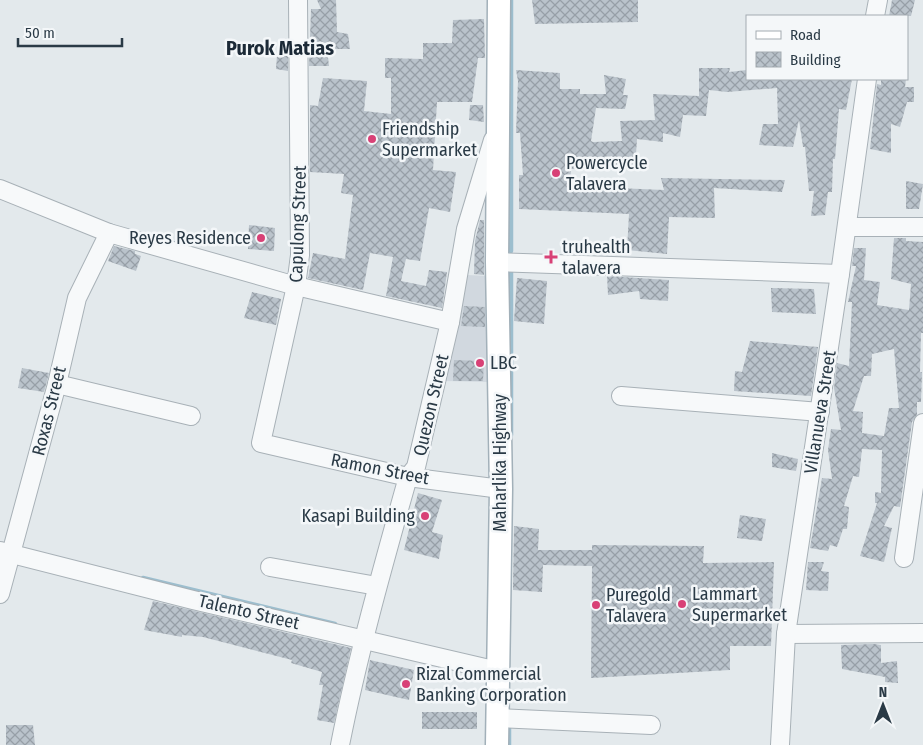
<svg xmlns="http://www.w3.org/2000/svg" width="923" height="745" viewBox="0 0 923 745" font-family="'Fira Sans Condensed',sans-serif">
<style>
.built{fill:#d1d8df}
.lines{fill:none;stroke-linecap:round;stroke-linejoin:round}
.stream{stroke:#9cbece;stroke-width:4.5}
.building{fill:url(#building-cross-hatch);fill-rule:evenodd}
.minor-casing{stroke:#a8b1b7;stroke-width:20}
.major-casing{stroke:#a2b0b9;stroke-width:25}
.minor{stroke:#f7f9fa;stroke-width:18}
.major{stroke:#fff;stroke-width:22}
.poi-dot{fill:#d84176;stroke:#f4f7f9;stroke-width:2}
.labels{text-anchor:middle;stroke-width:5;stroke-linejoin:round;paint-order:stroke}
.poi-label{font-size:18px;fill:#2a3a46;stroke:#f4f7f9;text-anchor:start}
.street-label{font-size:18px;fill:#2a3a46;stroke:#f4f7f9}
.quarter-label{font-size:20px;font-weight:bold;fill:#1c2a37;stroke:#f4f7f9}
</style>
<defs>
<pattern id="building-cross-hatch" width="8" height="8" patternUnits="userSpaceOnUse" patternTransform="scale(1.25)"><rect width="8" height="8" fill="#bac3cb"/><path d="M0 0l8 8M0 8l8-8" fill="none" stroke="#979fa7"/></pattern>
</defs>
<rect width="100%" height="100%" fill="#e3e9ec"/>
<polygon class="built" points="467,275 488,276 489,382 445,381"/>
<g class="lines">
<g class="stream">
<polyline points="511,0 511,251"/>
<polyline points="511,435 511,269"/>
<polyline points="143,578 335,624"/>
<polyline points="509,745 509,727"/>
</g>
</g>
<g class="building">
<polygon points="317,0 336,0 337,32 348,34 350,49 327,49 329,66 309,66 311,9 321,9"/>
<polygon points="532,0 638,0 638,22 535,24"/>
<polygon points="892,0 915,0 911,16 889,16"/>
<polygon points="484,19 485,58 478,58 472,102 437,102 433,170 456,172 450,212 429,208 420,261 406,259 401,281 426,286 429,270 447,272 442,308 386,296 393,257 370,253 363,290 308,278 313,253 345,259 353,195 341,193 344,174 310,172 310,105 318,106 323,78 367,81 364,111 391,114 391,78 385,78 385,58 423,59 423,43 452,43 453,20"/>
<polygon points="277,55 288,56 288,71 276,69"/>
<polygon points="699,68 730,68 729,72 747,70 747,79 852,79 846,110 839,109 835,159 833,159 832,192 828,192 825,215 811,216 814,191 809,191 805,147 803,147 799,120 793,147 759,145 763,124 778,124 777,88 727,92 709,90 706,116 683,115 680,137 663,133 663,142 637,139 635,169 571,169 570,186 664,190 661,178 785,180 782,192 714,188 715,218 669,217 667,254 627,250 629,214 519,209 519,175 523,175 520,133 516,133 518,81 516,70 560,73 560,89 580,89 580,94 606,94 604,75 626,79 623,95 628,95 625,109 596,108 591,141 593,142 622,141 620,121 655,120 653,94 699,96"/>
<polygon points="881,79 906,79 905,87 914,87 914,102 907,102 900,127 891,124 891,153 870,149 877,84 881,85"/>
<polygon points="470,105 483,105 484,122 469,120"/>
<polygon points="906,181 923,184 919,209 906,209"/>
<polygon points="480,220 484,220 484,275 474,274 475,241"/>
<polygon points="249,225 275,228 274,251 248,249"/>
<path d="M 894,238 L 906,238 L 906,241 L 923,242 L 923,333 L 921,333 L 920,372 L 922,372 L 921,402 L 917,402 L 917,415 L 912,422 L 900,507 L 894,506 L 884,526 L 892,528 L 884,562 L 860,556 L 877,503 L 875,503 L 875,492 L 881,493 L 882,450 L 862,449 L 859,477 L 853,476 L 844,506 L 849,507 L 847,529 L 843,529 L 837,547 L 830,545 L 828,551 L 810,548 L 822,478 L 832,479 L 828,450 L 831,429 L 841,430 L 834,388 L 837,363 L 849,366 L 852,302 L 848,302 L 856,266 L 852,266 L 854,248 L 866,248 L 864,280 L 880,282 L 877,305 L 909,310 L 911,284 L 891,279 ZM 894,349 L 899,408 L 889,408 L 884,436 L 862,433 L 863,412 L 853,411 L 864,376 L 871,376 L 872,354 Z"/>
<polygon points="114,246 135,251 135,254 141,256 136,271 108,261"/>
<polygon points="607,276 669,280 668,301 640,299 639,291 608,295"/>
<polygon points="517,278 547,281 544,324 514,321"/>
<polygon points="771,288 814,289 816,314 772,312"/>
<polygon points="252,292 281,299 276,325 244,318"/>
<polygon points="464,306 485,307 485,327 461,326"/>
<polygon points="750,341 818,347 811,396 734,391 735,371 742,372"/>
<polygon points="454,360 484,361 483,381 453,381"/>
<polygon points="22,368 49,373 44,392 18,388"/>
<polygon points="772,453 798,459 796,471 772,467"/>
<polygon points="418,493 442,500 432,532 443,535 439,559 404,550"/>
<polygon points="740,515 766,519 762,541 737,538"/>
<polygon points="514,526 539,529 538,550 592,550 592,545 704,546 703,563 774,562 771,646 730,646 730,670 591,678 592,566 543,565 542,592 513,590"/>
<polygon points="808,562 824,562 821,571 829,572 828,591 806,590"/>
<polygon points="153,601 351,648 334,723 317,720 323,685 319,685 322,672 291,663 292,660 203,637 182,635 182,637 144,630"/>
<polygon points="874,644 881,645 881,663 897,661 898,683 885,682 885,677 842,669 841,645"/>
<polygon points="370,660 414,670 409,700 365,690"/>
<rect x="422" y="712" width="55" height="17"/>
<polygon points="6,725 33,725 35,745 6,745"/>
</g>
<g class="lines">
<defs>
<g id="minor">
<polyline points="298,0 300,255 296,286 261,443 408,477 501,489"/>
<polyline points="875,16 878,0"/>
<polyline points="0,189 109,233 296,286 450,322"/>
<polyline points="847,227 923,227"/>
<polyline points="497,262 840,274"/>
<polyline points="57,384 191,416"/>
<polyline points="621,396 820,412"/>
<polyline points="0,551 193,600 498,671"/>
<polyline points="904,558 923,423"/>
<polyline points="270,567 377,586"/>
<polyline points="0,594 57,384 77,298 109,233"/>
<polyline points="786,634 923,633"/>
<polyline points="498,718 651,725"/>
<path d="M 340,745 C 358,654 383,566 408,477 L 416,467 L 450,322 L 466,229 L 493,140"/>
<polyline points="780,745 786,634 840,274 867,79"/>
</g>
<polyline id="major" points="497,745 501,489 497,262 499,0"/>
</defs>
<use href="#minor" class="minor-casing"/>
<use href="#major" class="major-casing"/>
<use href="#minor" class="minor"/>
<use href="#major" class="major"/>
</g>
<g class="poi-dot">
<circle cx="372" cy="139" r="5"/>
<circle cx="556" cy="173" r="5"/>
<circle cx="261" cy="238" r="5"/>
<path d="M548.5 249.5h5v5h5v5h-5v5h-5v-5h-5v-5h5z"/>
<circle cx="480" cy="363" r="5"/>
<circle cx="425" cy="516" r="5"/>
<circle cx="682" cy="604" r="5"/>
<circle cx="596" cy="605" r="5"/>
<circle cx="406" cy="684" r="5"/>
</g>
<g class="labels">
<g class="poi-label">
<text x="382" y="135">Friendship<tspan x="382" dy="21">Supermarket</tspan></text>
<text x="566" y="169">Powercycle<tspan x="566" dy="21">Talavera</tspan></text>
<text x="251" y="244" text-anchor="end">Reyes Residence</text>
<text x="562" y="253">truhealth<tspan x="562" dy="21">talavera</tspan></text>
<text x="490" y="369">LBC</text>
<text x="415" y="522" text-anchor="end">Kasapi Building</text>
<text x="692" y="600">Lammart<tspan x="692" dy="21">Supermarket</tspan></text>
<text x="606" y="601">Puregold<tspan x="606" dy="21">Talavera</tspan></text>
<text x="416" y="680">Rizal Commercial<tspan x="416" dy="21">Banking Corporation</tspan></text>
</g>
<g class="street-label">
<text transform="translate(298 224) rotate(-88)" y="6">Capulong Street</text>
<text transform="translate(431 405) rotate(-77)" y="6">Quezon Street</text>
<text transform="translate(49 411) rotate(-76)" y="6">Roxas Street</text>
<text transform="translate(820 412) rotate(-81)" y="6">Villanueva Street</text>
<text transform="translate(500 463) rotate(-90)" y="6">Maharlika Highway</text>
<text transform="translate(380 469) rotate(11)" y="6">Ramon Street</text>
<text transform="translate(249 612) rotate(13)" y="6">Talento Street</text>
</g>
<g class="quarter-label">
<text x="280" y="55">Purok Matias</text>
</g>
</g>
<rect x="746" y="15" width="162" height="65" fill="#f4f7f9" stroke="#a3abb1"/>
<rect x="756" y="31" width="25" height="8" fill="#ffffff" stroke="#a3abb1"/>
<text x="790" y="40" font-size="15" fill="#2a3a46">Road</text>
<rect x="756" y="52" width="25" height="15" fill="url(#building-cross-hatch)" stroke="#a3abb1"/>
<text x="790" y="65" font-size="15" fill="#2a3a46">Building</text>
<g transform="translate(883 705)" stroke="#f4f7f9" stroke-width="4" paint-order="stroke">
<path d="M0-4L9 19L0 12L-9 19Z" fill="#2a3a46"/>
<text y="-8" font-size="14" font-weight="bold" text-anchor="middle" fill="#2a3a46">N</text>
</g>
<path d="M18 38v8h104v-8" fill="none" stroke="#2a3a46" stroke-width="2.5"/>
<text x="25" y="38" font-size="15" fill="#2a3a46" stroke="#f4f7f9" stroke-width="4" paint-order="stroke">50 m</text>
</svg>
